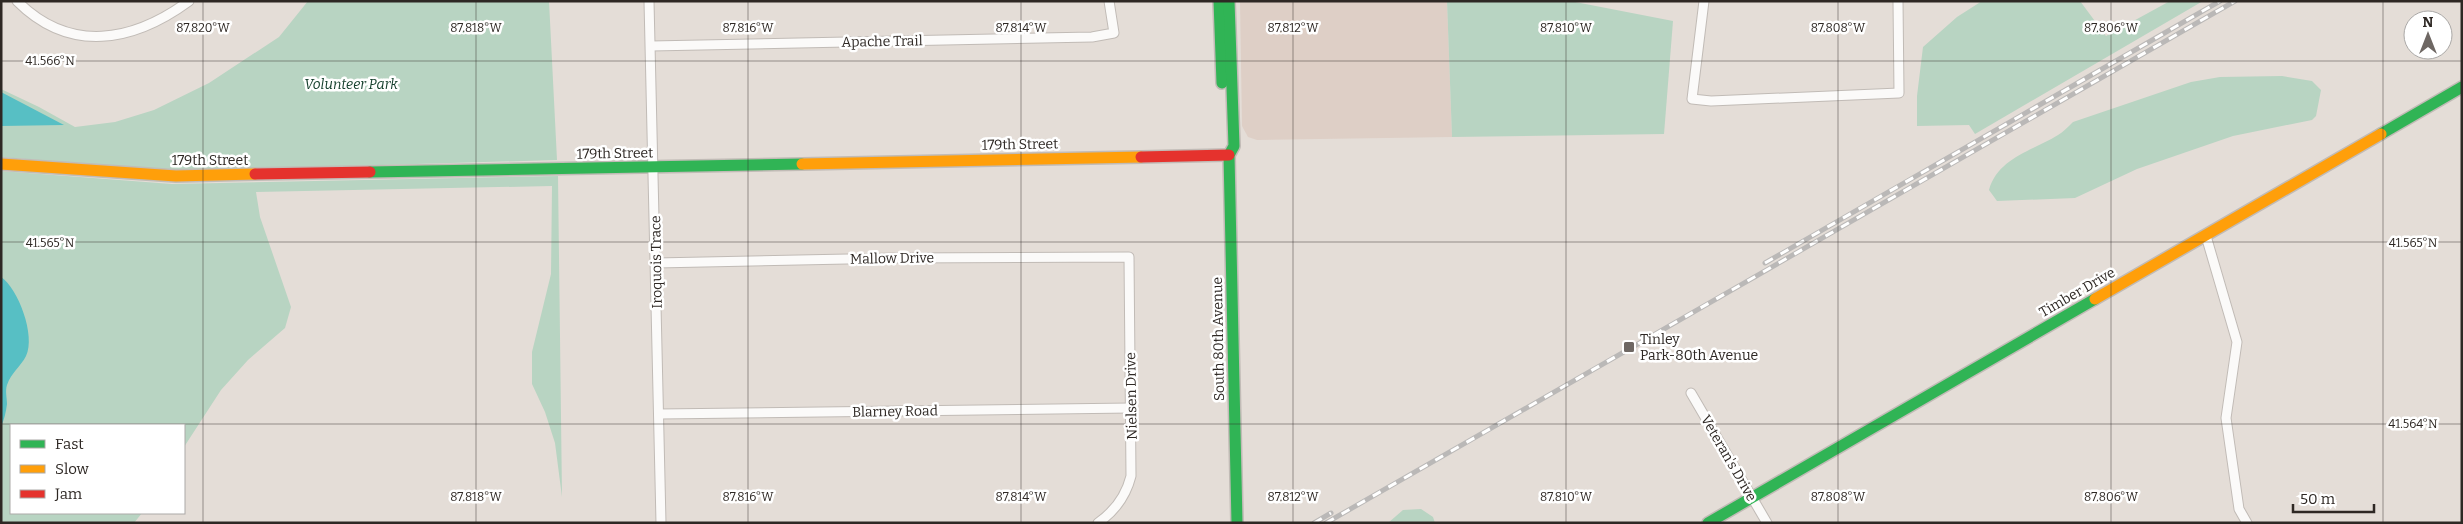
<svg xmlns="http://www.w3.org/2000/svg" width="2463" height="524" viewBox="0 0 2463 524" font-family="Bitter,serif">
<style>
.commercial{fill:#decfc6}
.green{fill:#b8d4c2}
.water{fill:#57bfc4}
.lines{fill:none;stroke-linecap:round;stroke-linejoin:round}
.street-casing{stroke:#c1bbb6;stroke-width:11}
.fast-casing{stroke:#c1bbb6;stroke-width:14}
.slow-casing{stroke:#c1bbb6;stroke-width:14}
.jam-casing{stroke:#c1bbb6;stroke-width:14}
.street{stroke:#fbfaf9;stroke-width:9}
.fast{stroke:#30b455;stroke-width:11}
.slow{stroke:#ff9f0a;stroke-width:11}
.jam{stroke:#e5322d;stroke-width:11}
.rail-casing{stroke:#bab8b7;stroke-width:5}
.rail{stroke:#fff;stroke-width:3;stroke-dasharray:9;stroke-linecap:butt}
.ticks{fill:none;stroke:#2e2824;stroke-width:1;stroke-opacity:0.45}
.poi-dot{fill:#6e6763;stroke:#fff;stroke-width:2}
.labels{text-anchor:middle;stroke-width:5;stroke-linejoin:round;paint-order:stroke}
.street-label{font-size:14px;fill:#2e2824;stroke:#fff}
.park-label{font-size:14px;font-style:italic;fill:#15402d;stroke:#fff}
.poi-label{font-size:14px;fill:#2e2824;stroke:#fff;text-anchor:start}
.ticks-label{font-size:12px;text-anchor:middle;fill:#2e2824;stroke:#fff;stroke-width:5;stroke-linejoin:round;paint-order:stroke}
</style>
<rect width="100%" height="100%" fill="#e4ddd7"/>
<polygon class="commercial" points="1240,1 1447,1 1452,137 1257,140 1248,137 1242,126"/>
<g class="green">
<polygon points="308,1 549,1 557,160 173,171 1,157 1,89 39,107 75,127 115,122 154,110 209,83 279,37"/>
<polygon points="1447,1 1570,1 1673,21 1664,134 1452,137"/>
<polygon points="1982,1 2080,1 2106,36 2170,1 2203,1 1975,134 1969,125 1917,126 1917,96 1923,47 1957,17"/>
<path d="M 2282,76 L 2312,81 L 2321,90 L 2316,116 L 2312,120 L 2233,136 L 2137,169 L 2075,198 L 1997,201 L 1989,190 C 1998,158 2032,151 2058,135 C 2063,132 2068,127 2073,122 L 2191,82 L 2220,77 Z"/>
<polygon points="1,171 172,184 558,176 562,497 555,443 545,412 532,384 532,352 551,274 552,186 256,192 260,217 291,307 285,328 248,360 221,390 184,447 184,425 11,425 11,513 142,513 134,523 1,523"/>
<polygon points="1421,509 1433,517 1435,523 1388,523 1403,510"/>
</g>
<g class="water">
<polygon points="1,92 64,125 1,126"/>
<path d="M 1,277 C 18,288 36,336 26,356 C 21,366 11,373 7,385 C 5,391 7,398 7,404 C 6,412 4,420 1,427 Z"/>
</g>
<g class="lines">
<defs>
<g id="street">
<path d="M 17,1 C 70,54 133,42 189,1"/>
<polyline points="649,1 661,523"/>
<polyline points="1704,1 1692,99 1711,101 1899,93 1898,1"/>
<polyline points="651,46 1092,37 1114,33 1109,1"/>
<polyline points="2206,236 2237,342 2226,418 2239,509 2247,523"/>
<path d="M 656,263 L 896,258 L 1129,257 L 1131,476 C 1126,496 1115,511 1098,523"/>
<polyline points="1691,393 1767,523"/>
<polyline points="659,414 1131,408"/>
</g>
<g id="fast">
<polyline points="1219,1 1222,83"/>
<polyline points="1229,1 1234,146 1229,155 1237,523"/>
<polyline points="2381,134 2462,87"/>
<polyline points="370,172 802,164"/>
<polyline points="1708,523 2095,299"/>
</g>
<g id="slow">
<polyline points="1,164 176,176 255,174"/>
<polyline points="802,164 1141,157"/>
<polyline points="2095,299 2381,134"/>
</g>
<g id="jam">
<polyline points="1141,157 1229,155"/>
<polyline points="255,174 370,172"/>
</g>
</defs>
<use href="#street" class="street-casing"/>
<use href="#fast" class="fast-casing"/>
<use href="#slow" class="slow-casing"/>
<use href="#jam" class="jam-casing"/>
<use href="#street" class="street"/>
<use href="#fast" class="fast"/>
<use href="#slow" class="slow"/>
<use href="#jam" class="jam"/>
<defs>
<g id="rail">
<polyline points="1765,263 2220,1"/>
<polyline points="1314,523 1331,513"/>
<polyline points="1326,523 2235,1"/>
</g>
</defs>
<use href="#rail" class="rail-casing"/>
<use href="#rail" class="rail"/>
</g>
<path class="ticks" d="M 203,1 L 203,523M 476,1 L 476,523M 748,1 L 748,523M 1021,1 L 1021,523M 1293,1 L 1293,523M 1566,1 L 1566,523M 1838,1 L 1838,523M 2111,1 L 2111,523M 2383,1 L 2383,523M 1,61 L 2462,61M 1,242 L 2462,242M 1,424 L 2462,424"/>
<rect class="poi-dot" x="1623" y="341" width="12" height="12" rx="2.5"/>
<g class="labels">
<g class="street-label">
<text transform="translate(882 41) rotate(-1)" y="5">Apache Trail</text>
<text transform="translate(1020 144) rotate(-1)" y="5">179th Street</text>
<text transform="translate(615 153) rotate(-1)" y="5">179th Street</text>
<text x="210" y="165">179th Street</text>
<text transform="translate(892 258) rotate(-1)" y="5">Mallow Drive</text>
<text transform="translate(656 262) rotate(-91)" y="5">Iroquois Trace</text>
<text transform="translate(2077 292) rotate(-30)" y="5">Timber Drive</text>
<text transform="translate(1218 339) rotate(-91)" y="5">South 80th Avenue</text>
<text transform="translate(1131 396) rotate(-91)" y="5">Nielsen Drive</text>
<text transform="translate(895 411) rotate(-1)" y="5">Blarney Road</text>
<text transform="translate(1729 458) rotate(60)" y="5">Veteran's Drive</text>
</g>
<g class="park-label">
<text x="351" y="89">Volunteer Park</text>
</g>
<g class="poi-label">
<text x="1640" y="344">Tinley<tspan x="1640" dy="16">Park-80th Avenue</tspan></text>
</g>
</g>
<g class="ticks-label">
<text x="203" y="32">87.820°W</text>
<text x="476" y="32">87.818°W</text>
<text x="748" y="32">87.816°W</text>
<text x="1021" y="32">87.814°W</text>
<text x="1293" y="32">87.812°W</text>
<text x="1566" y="32">87.810°W</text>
<text x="1838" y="32">87.808°W</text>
<text x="2111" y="32">87.806°W</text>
<text x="50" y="65">41.566°N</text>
<text x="50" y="247">41.565°N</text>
<text x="2413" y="247">41.565°N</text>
<text x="2413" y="428">41.564°N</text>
<text x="476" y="501">87.818°W</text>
<text x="748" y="501">87.816°W</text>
<text x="1021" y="501">87.814°W</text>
<text x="1293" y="501">87.812°W</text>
<text x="1566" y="501">87.810°W</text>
<text x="1838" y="501">87.808°W</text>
<text x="2111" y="501">87.806°W</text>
</g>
<rect width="2463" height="524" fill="none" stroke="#2e2824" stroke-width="5"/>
<rect x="10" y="424" width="175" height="90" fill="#ffffff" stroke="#aba9a7"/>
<rect x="20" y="440" width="25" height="8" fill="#30b455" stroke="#aba9a7"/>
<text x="55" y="449" font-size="15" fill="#2e2824">Fast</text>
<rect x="20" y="465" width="25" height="8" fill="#ff9f0a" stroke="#aba9a7"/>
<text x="55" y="474" font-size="15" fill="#2e2824">Slow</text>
<rect x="20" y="490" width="25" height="8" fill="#e5322d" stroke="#aba9a7"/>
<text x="55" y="499" font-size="15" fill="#2e2824">Jam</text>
<g transform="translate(2428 35)"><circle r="24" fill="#ffffff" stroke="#aba9a7"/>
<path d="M0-4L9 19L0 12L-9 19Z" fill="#6e6763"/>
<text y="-8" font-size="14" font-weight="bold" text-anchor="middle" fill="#2e2824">N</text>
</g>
<path d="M2293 504v8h81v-8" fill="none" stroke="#2e2824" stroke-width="2.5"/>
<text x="2300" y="504" font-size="15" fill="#2e2824" stroke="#ffffff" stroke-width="4" paint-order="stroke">50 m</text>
</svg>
